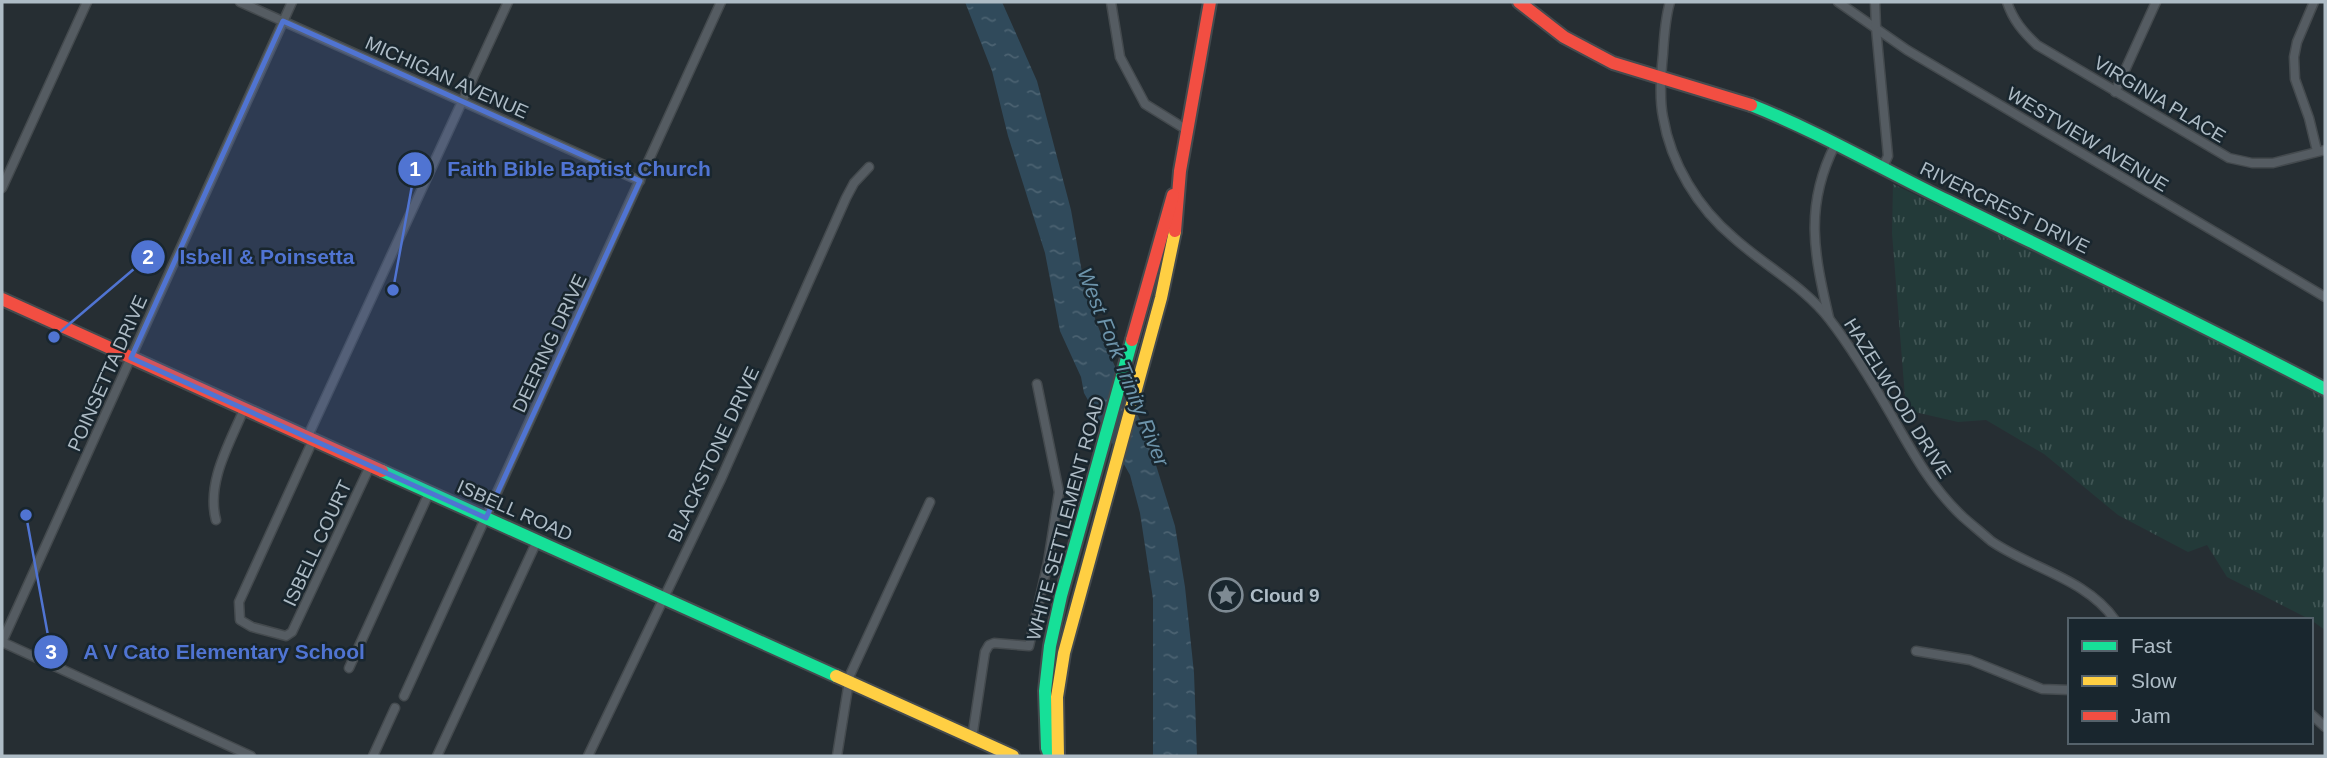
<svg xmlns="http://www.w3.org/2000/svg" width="2327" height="758" viewBox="0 0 2327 758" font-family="Helvetica,sans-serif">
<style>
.grass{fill:url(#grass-tufts)}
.water{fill:url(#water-ripples)}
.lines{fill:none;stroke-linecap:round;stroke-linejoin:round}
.street-casing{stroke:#444a4e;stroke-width:11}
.fast-casing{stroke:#444a4e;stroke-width:16}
.slow-casing{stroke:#444a4e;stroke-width:16}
.jam-casing{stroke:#444a4e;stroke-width:16}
.street{stroke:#555c62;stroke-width:8}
.fast{stroke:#16e098;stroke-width:12}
.slow{stroke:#ffcf43;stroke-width:12}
.jam{stroke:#f24e42;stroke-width:12}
.marked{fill:#5074d2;fill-opacity:0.2;stroke:#5074d2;stroke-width:5;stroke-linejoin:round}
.labels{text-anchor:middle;stroke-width:5;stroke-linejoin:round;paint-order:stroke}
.street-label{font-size:19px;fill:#aebcc6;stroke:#19262e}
.poi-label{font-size:19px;font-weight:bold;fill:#aebcc6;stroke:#19262e;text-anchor:start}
.water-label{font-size:21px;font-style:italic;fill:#6d94ab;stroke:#19262e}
.leader{fill:none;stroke:#5074d2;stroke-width:2.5}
.callout-dot{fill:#5074d2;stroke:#19262e;stroke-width:2.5}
.mark-label{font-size:21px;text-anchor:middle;font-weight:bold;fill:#fff}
.callout-label{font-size:21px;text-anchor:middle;font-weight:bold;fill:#5074d2;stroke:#19262e;stroke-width:5;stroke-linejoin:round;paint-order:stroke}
</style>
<defs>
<pattern id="grass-tufts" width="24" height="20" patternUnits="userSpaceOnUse" patternTransform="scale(1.75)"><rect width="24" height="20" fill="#233a39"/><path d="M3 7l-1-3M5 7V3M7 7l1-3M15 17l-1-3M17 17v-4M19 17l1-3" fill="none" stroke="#405554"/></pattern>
<pattern id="water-ripples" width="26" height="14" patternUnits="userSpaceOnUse" patternTransform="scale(1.75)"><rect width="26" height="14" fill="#304a5b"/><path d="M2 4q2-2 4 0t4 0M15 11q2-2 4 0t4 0" fill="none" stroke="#4b6271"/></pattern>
</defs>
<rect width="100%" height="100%" fill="#262e33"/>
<polygon class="grass" points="1893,184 2206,335 2325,398 2325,630 2311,620 2227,577 2207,545 2188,552 2118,515 2044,454 1986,420 1958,422 1906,410 1892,233"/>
<polygon class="water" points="965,2 1002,2 1037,81 1071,210 1086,295 1106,347 1146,433 1175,526 1185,587 1194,673 1197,756 1153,756 1153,599 1140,513 1130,475 1084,393 1081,377 1060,331 1045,253 1008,136 992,71"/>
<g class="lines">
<defs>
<g id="street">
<polyline points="240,2 640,181"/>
<polyline points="1111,2 1120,57 1145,104 1187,130"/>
<path d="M 1670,2 C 1665,19 1664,36 1663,54 C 1661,74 1659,97 1663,117 C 1671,164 1698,208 1734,238 C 1765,266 1805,287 1830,320 C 1854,351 1874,385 1893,418 C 1914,455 1932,488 1963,517 C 1972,525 1982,533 1991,541 C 2030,568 2087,579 2115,620"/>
<polyline points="1838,2 1907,50 2325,297"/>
<polyline points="1875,2 1876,28 1888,156 1883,167"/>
<path d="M 2007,2 C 2013,20 2023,32 2037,45 L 2229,158 L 2252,163 L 2273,163 L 2325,150"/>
<polyline points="2314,2 2297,42 2294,57 2295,79 2309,118 2317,151"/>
<polyline points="2115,92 2156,2"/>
<polyline points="2,188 87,2"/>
<path d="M 1829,318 C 1814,254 1804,206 1835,145"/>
<polyline points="307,438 508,2"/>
<polyline points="313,440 239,602 240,620 252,627 286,636 292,632 370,466"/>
<path d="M 216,520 C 206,482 230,443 244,409"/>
<polyline points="2,642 292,2"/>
<polyline points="2,642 251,756"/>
<polyline points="1916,651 1970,660 2042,689 2070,690"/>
<polyline points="349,668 429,493"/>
<polyline points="404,696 721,2"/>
<polyline points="2311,714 2325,727"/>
<polyline points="972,738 985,652 989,645 994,643 1029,646 1048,562 1059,492 1037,384"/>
<polyline points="373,756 395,708"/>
<polyline points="437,756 537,541"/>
<polyline points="588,756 721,479 846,198 854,183 869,167"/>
<polyline points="837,756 850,675 930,502"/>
</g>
<g id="fast">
<path d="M 1751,105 C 1819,132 1882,169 1948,201 C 2074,263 2201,324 2325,389"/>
<polyline points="382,471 836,676"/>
<polyline points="1050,756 1047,748 1045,691 1050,646 1061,596 1132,340"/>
</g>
<g id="slow">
<polyline points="836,676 1013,756"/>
<polyline points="1058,756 1057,697 1064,653 1161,298 1175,231"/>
</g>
<g id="jam">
<polyline points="1519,2 1564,37 1613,63 1751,105"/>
<polyline points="1175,231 1180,171 1210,2"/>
<polyline points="2,299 382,471"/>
<polyline points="1132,340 1173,195"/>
</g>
</defs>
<use href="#street" class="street-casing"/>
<use href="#fast" class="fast-casing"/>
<use href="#slow" class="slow-casing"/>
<use href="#jam" class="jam-casing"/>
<use href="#street" class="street"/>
<use href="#fast" class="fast"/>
<use href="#slow" class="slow"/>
<use href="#jam" class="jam"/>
</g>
<path class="marked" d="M 283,21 L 640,181 L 486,518 L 131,358 Z"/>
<defs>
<symbol id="sight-ring" viewBox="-11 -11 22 22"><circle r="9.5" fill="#19262e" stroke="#7e8a93" stroke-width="1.5"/><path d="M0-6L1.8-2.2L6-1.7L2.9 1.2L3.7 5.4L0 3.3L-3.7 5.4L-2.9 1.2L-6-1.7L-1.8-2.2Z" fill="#7e8a93"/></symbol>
</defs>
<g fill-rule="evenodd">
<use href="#sight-ring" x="1207" y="576" width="38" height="38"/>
</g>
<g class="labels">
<g class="street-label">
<text transform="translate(447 77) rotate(24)" y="7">MICHIGAN AVENUE</text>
<text transform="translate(2160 99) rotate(31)" y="7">VIRGINIA PLACE</text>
<text transform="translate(2088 139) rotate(31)" y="7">WESTVIEW AVENUE</text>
<text transform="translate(2005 207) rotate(26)" y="7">RIVERCREST DRIVE</text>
<text transform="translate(549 343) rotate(-65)" y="7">DEERING DRIVE</text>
<text transform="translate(107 373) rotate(-66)" y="7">POINSETTA DRIVE</text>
<text transform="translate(1898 398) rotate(58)" y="7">HAZELWOOD DRIVE</text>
<text transform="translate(713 454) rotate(-65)" y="7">BLACKSTONE DRIVE</text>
<text transform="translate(515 510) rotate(24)" y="7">ISBELL ROAD</text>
<text transform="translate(1065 518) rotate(-75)" y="7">WHITE SETTLEMENT ROAD</text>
<text transform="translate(317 543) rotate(-65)" y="7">ISBELL COURT</text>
</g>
<g class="poi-label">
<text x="1250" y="602">Cloud 9</text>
</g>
<g class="water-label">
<text transform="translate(1123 367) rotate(68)" y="7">West Fork Trinity River</text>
</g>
</g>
<path class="leader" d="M393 290L415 169M54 337L148 257M26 515L51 652"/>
<g class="callout-dot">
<circle cx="393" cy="290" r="7"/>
<circle cx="54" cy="337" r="7"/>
<circle cx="26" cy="515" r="7"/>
<circle cx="415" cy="169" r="18"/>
<circle cx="148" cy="257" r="18"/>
<circle cx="51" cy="652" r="18"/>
</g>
<g class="mark-label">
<text x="415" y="176">1</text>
<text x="148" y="264">2</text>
<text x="51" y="659">3</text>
</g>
<g class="callout-label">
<text x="579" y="176">Faith Bible Baptist Church</text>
<text x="267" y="264">Isbell &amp; Poinsetta</text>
<text x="224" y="659">A V Cato Elementary School</text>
</g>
<rect width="2327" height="758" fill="none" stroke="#aebcc6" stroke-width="7"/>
<rect x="2068" y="618" width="245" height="126" fill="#19262e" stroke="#55626b" stroke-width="2"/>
<rect x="2082" y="641" width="35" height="10" fill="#16e098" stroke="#55626b" stroke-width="2"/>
<text x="2131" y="653" font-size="21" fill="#aebcc6">Fast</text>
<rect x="2082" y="676" width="35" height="10" fill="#ffcf43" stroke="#55626b" stroke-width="2"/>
<text x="2131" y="688" font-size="21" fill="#aebcc6">Slow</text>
<rect x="2082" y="711" width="35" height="10" fill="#f24e42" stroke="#55626b" stroke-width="2"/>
<text x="2131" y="723" font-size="21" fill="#aebcc6">Jam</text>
</svg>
